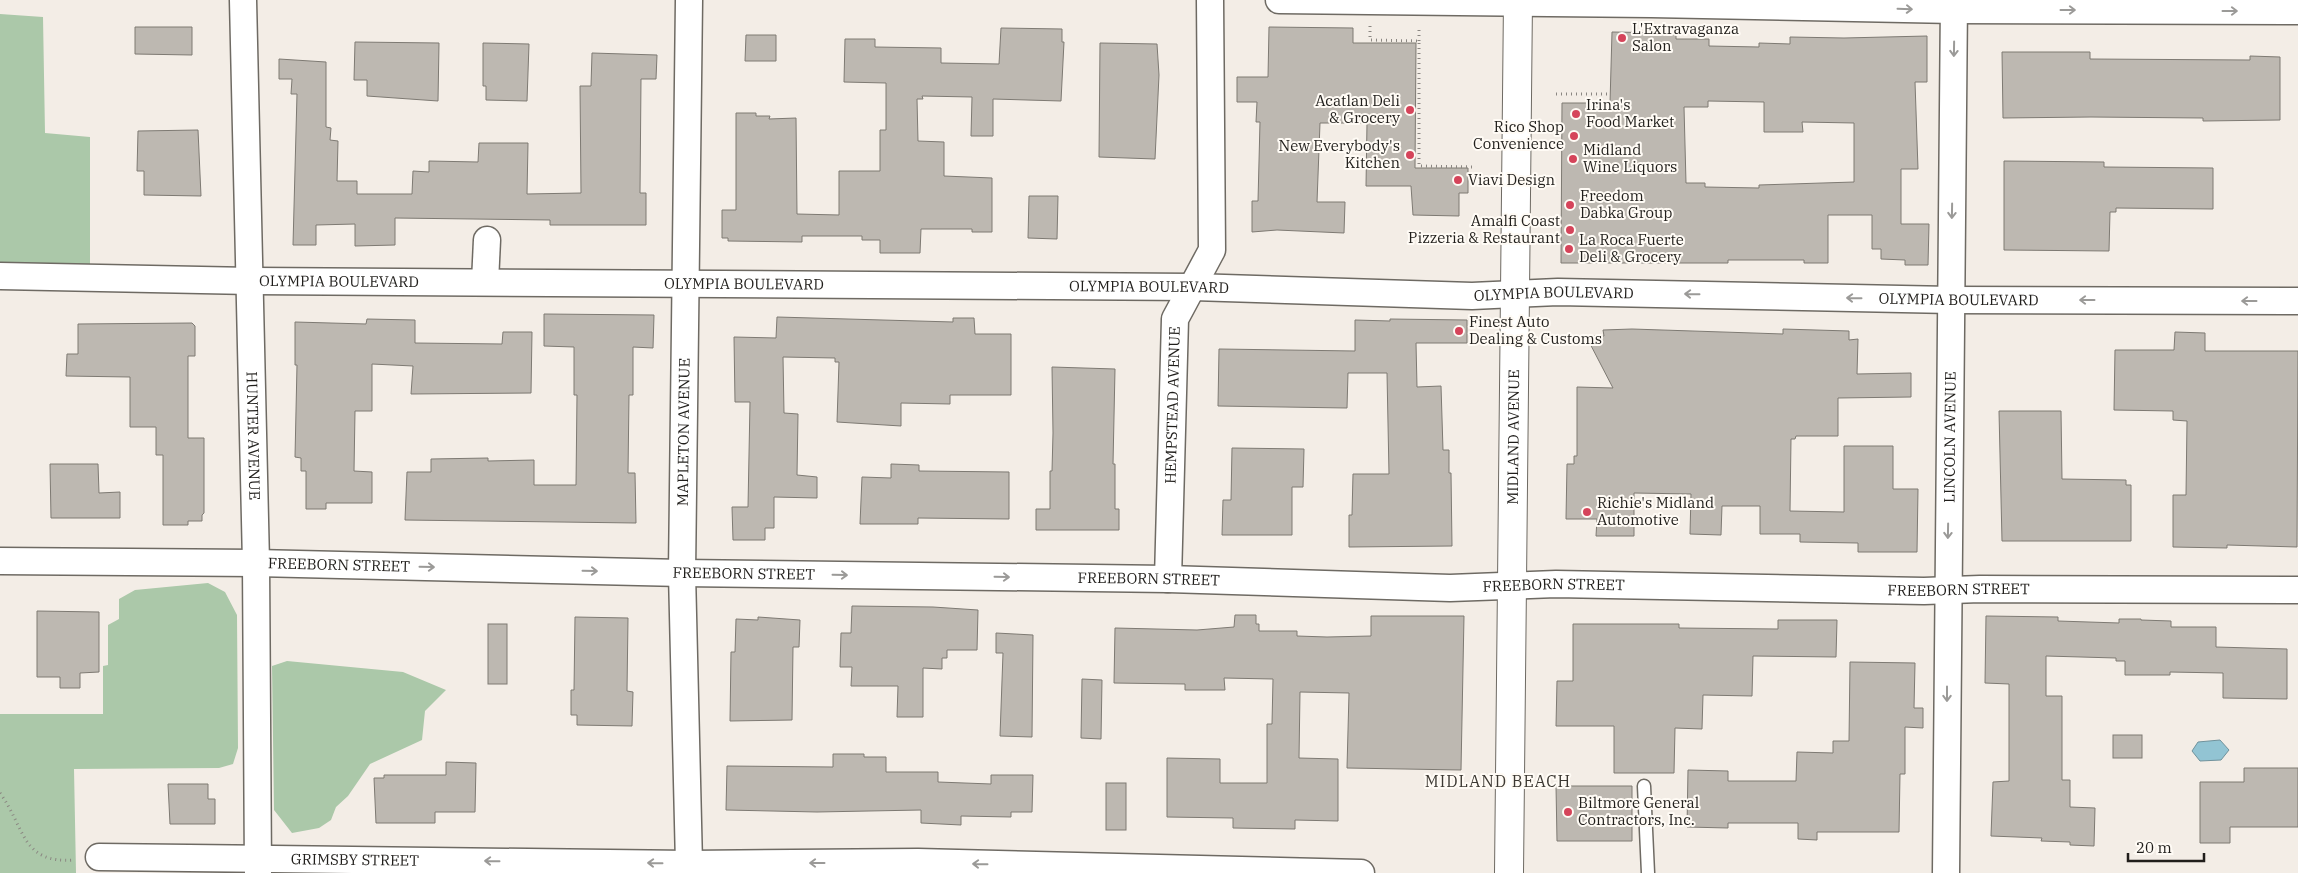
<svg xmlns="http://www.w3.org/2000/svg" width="2298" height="873" viewBox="0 0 2298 873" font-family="'IBM Plex Serif',serif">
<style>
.green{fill:#abc8a9}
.water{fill:#92c4d3;stroke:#70929c}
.building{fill:#bdb8b1;stroke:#7e7a73;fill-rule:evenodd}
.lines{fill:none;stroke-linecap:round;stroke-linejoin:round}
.lane-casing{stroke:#6e6a63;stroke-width:15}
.street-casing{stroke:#6e6a63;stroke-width:29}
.secondary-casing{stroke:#6e6a63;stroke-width:30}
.path{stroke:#8a8681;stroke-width:3;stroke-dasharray:1 4;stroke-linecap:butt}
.lane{stroke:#fff;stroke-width:12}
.street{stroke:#fff;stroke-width:26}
.secondary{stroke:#fff;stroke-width:28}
.oneway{stroke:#9b9a98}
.poi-dot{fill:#d5445a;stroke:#fffbf5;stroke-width:2}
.labels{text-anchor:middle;stroke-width:4;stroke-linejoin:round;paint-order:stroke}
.poi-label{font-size:15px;fill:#201e1b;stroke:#fffbf5;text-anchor:start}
.street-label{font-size:15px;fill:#201e1b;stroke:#fffbf5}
.neighbourhood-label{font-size:16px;letter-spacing:1px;fill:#3c3832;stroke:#fffbf5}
</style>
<rect width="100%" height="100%" fill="#f3ede6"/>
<g class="green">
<polygon points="0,14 43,17 45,133 90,137 90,264 0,263"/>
<polygon points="208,583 225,592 237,615 238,748 233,764 219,768 74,769 76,873 0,873 0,714 103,714 103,666 108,665 108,625 119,619 119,599 135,590"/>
<polygon points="287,661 403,672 446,690 425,711 422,740 370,764 348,796 336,807 331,820 319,828 292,833 274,810 272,666"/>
</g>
<polygon class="water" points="2220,740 2229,750 2221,760 2200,761 2192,751 2198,742"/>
<g class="building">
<polygon points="135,27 192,27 192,55 135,54"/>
<polygon points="1269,27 1353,28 1353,43 1416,43 1415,168 1468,168 1468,193 1459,193 1459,216 1413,215 1411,186 1366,186 1367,123 1320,123 1317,202 1345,202 1344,233 1277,230 1252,232 1252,201 1258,201 1260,122 1256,122 1257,102 1237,102 1237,77 1268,77"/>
<polygon points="1001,28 1062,29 1062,42 1064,42 1061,101 993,99 993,136 971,136 972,97 922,96 923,99 917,99 918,141 944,142 944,176 992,178 992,232 972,232 972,229 921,229 920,253 880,253 880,240 862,240 862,236 802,236 802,242 728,241 728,238 722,238 722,210 736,210 736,113 756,113 756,116 770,116 769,119 796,118 797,214 839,215 839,171 880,171 880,130 886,130 886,83 844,82 845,39 875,39 875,47 941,48 941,63 999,64"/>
<path d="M 1612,32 L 1676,33 L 1676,39 L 1709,39 L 1709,46 L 1759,47 L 1759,43 L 1790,44 L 1790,37 L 1844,38 L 1927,36 L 1927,82 L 1915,82 L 1918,169 L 1901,169 L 1901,224 L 1929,224 L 1928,265 L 1905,265 L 1905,260 L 1881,259 L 1881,249 L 1872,249 L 1872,215 L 1828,215 L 1828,263 L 1804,263 L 1804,260 L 1728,260 L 1728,263 L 1561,263 L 1562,103 L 1610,103 ZM 1708,101 L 1764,102 L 1764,132 L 1803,132 L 1802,122 L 1854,123 L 1854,182 L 1759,185 L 1759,188 L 1705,187 L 1705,183 L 1686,183 L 1684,107 L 1708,107 Z"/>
<polygon points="746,35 776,35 776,61 745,61"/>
<polygon points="355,42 439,43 438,101 367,96 367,80 354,80"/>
<polygon points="483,43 529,44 527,101 486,100 486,86 483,86"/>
<polygon points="1100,43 1157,44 1159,75 1155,159 1099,157"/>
<polygon points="2002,52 2090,52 2090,59 2250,60 2250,56 2280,57 2280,120 2203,121 2203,118 2091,117 2003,118"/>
<polygon points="592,53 657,55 656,79 641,79 640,193 646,193 646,225 550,225 550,220 395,218 395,245 355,246 355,224 316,225 316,245 293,245 297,94 291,94 292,79 279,79 279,59 326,62 326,127 331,128 330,140 338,141 337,181 357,181 357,194 412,194 413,171 429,172 429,161 478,162 479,143 528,143 527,194 581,193 580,86 591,86"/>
<polygon points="198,130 201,196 144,195 144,171 137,171 138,131"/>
<polygon points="2004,161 2104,162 2104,167 2213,168 2213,209 2116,208 2116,212 2110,212 2109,251 2004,250"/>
<polygon points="1029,196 1058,196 1057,239 1028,238"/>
<polygon points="544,314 654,315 653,348 633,347 633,395 629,395 628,473 635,473 636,523 405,520 407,472 431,472 431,459 488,458 488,461 534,460 534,485 576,485 577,395 574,395 574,347 544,346"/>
<polygon points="777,317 953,322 953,318 974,318 975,334 1011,334 1011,395 950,395 950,404 901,403 901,426 837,422 839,362 835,362 835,358 783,357 784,413 798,414 797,475 817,477 817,498 774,497 774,528 765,528 765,540 733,540 732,507 748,507 750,402 735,402 734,337 776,338"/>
<polygon points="367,319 415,320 415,343 502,344 503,332 532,332 531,393 411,394 413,366 372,364 372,411 355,411 354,471 372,472 372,503 326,503 326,509 306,509 306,471 301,471 301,458 295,457 297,365 295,365 295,322 366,324"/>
<polygon points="1390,319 1467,320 1467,343 1416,343 1417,387 1441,386 1443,450 1449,450 1449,473 1451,473 1452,546 1349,547 1349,515 1352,515 1353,474 1389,474 1387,373 1348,373 1347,408 1218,406 1219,349 1355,351 1355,320 1390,321"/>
<polygon points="192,323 195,326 195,356 188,356 188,438 204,438 204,513 202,515 202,521 188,521 188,525 163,525 163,455 156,455 156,427 130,427 130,377 66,376 67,354 78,354 78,324"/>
<polygon points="1632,329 1783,334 1783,329 1849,331 1849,340 1858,339 1857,374 1911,373 1911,397 1838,398 1838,436 1796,436 1795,439 1791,439 1790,511 1844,512 1844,446 1893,446 1893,489 1918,489 1917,552 1858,552 1858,543 1800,542 1800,534 1760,534 1760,506 1722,506 1721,535 1690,534 1691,494 1634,493 1634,536 1596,536 1597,519 1566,519 1567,464 1574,464 1574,456 1577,456 1577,387 1613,388 1586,336 1604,336 1603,330"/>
<polygon points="2175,332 2205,333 2205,351 2298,351 2297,547 2227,545 2227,548 2173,547 2173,495 2186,495 2187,421 2173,420 2173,411 2114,410 2115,350 2174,350"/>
<polygon points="1052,367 1115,369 1113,464 1115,464 1115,509 1119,509 1119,530 1036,530 1036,509 1050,509 1050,471 1052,471 1053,433"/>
<polygon points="1999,411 2061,411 2062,479 2126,480 2126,485 2131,485 2131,541 2002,541"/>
<polygon points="1232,448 1304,449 1303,487 1292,487 1292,535 1222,535 1223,500 1231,500"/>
<polygon points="50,464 98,464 99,493 120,492 120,518 51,518"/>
<polygon points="891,464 919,465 919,471 1009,472 1009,519 918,518 918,524 860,524 862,477 891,478"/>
<polygon points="852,606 933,607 978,610 977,650 947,650 947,658 942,658 942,669 923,668 923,717 897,717 898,686 851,686 852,667 840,667 841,633 851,633"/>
<polygon points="37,611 99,612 99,672 80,673 80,688 60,688 60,677 37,677"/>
<polygon points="1235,615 1256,615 1256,624 1259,624 1259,631 1297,631 1297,636 1327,637 1371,636 1371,616 1464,616 1461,770 1347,768 1349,693 1300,692 1299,758 1338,759 1338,821 1295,820 1295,829 1233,828 1233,818 1167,817 1167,758 1220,759 1220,783 1267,783 1267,724 1272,724 1273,679 1224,678 1225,690 1185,690 1185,684 1114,683 1115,628 1197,630 1234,627"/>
<polygon points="1986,616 2058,617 2058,621 2119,623 2119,619 2141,619 2141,620 2171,621 2171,627 2216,627 2216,647 2287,649 2287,699 2223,698 2223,673 2170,672 2170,675 2125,675 2125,661 2116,661 2116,658 2046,656 2046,696 2062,696 2062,780 2070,780 2070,807 2095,808 2094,846 2070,845 2070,842 2041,841 2042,838 1991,836 1993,782 2009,781 2009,684 1985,683"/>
<polygon points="575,617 628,618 627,691 633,692 632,726 577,725 577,715 571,715 571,690 574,690"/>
<polygon points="758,617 800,620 799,647 793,647 792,720 730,721 731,652 735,652 736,619 758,620"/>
<polygon points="1778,620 1837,620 1836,657 1753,656 1752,696 1703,695 1702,729 1675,728 1674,773 1614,773 1614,726 1556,726 1557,681 1573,681 1573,624 1679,624 1679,628 1778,629"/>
<rect x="488" y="624" width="19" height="60"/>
<polygon points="996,633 1033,635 1032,737 1000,736 1003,653 996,653"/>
<polygon points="1850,662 1915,663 1914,708 1923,708 1923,728 1905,727 1905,774 1900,774 1899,832 1817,832 1817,840 1798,839 1798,823 1728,823 1728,828 1687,827 1688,770 1728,771 1728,781 1796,781 1797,752 1833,753 1833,741 1849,741"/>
<polygon points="1082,679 1102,680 1101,739 1081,738"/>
<rect x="2113" y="735" width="29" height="23"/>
<polygon points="833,754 864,754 864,757 886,757 886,772 938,772 938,782 991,784 991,775 1033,775 1032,812 1011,812 1011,817 961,816 961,825 921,823 921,810 817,812 726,810 727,766 833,767"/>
<polygon points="446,762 476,763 475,812 435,812 435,823 376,823 374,778 384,778 384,775 446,775"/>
<polygon points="2244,768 2298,768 2298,827 2230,827 2230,843 2200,843 2200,782 2244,782"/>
<rect x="1106" y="783" width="20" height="47"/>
<polygon points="168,784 208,784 208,799 215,799 215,824 170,824"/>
<polygon points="1556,786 1632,786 1632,841 1557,841"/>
</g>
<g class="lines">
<defs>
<polyline id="lane" points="1644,786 1648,873"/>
<g id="street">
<path id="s1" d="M 243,0 L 256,563 L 258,873"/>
<polyline points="1279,0 1651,4 1954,10 2298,11"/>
<path id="s2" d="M 0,276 L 251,281 L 1193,287 L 1472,296 L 1558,292 L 1951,300 L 2298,301"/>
<polyline points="485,282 487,240"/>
<path id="s3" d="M 0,561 L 256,563 L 682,573 L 1168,579 L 1450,588 L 1556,584 L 1924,591 L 1980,589 L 2298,590"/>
<path id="s4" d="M 1168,579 L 1175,319 L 1212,250 L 1210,0"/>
<path id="s5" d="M 99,857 L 689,864 L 918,862 L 1361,873"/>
<path id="s6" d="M 689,864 L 682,573 L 689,0"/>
<path id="s7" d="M 1946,873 L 1954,0"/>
</g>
<g id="secondary">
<path id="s8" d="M 1509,873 L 1518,0"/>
</g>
</defs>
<use href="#lane" class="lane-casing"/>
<use href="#street" class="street-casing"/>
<use href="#secondary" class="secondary-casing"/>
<g class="path">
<polyline points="1370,26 1370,40 1419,41 1419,166 1476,167"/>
<polyline points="1419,41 1419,28"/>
<polyline points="1556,94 1609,94"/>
<path d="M 0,793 C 25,827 21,864 74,860"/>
</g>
<use href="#lane" class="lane"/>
<use href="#street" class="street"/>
<use href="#secondary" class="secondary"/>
</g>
<defs><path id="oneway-shaft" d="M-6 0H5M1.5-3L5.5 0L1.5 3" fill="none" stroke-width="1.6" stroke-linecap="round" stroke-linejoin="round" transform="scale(1.25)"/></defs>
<g class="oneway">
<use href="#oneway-shaft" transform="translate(1905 9) rotate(2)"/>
<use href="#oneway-shaft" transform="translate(2068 10)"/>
<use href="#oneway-shaft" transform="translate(2230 11)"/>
<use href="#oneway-shaft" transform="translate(1954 49) rotate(91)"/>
<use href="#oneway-shaft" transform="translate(1952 211) rotate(91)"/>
<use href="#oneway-shaft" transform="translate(1692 294) rotate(-179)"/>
<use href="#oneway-shaft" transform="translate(1854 298) rotate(-179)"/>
<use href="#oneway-shaft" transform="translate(2087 300) rotate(-180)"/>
<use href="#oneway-shaft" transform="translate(2249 301) rotate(-180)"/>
<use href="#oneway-shaft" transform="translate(1948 531) rotate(91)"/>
<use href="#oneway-shaft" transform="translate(427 567) rotate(1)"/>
<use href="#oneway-shaft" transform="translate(590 571) rotate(1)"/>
<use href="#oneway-shaft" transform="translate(840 575) rotate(1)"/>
<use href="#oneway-shaft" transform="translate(1002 577) rotate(1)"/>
<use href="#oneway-shaft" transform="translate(1947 694) rotate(90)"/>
<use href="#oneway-shaft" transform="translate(492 861) rotate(-179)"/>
<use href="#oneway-shaft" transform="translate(655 863) rotate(-179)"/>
<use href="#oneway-shaft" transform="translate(817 863) rotate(180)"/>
<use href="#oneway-shaft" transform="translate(980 864) rotate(-179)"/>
</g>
<g class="poi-dot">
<circle cx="1622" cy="38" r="5"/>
<circle cx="1410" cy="110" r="5"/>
<circle cx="1576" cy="114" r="5"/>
<circle cx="1574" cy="136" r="5"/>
<circle cx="1410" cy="155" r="5"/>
<circle cx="1573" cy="159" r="5"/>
<circle cx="1458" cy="180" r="5"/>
<circle cx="1570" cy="205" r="5"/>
<circle cx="1570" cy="230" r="5"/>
<circle cx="1569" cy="249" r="5"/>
<circle cx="1459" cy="331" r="5"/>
<circle cx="1587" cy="512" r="5"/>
<circle cx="1568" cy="812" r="5"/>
</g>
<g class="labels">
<g class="poi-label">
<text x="1632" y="34">L'Extravaganza<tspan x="1632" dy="17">Salon</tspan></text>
<text x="1400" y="106" text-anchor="end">Acatlan Deli<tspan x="1400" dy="17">&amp; Grocery</tspan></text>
<text x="1586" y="110">Irina's<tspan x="1586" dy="17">Food Market</tspan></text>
<text x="1564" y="132" text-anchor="end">Rico Shop<tspan x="1564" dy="17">Convenience</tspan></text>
<text x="1400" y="151" text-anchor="end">New Everybody's<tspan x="1400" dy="17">Kitchen</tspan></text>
<text x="1583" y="155">Midland<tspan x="1583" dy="17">Wine Liquors</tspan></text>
<text x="1468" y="185">Viavi Design</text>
<text x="1580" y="201">Freedom<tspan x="1580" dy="17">Dabka Group</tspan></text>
<text x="1560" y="226" text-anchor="end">Amalfi Coast<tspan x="1560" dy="17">Pizzeria &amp; Restaurant</tspan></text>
<text x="1579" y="245">La Roca Fuerte<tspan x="1579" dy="17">Deli &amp; Grocery</tspan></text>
<text x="1469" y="327">Finest Auto<tspan x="1469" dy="17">Dealing &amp; Customs</tspan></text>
<text x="1597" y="508">Richie's Midland<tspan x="1597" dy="17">Automotive</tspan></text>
<text x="1578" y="808">Biltmore General<tspan x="1578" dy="17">Contractors, Inc.</tspan></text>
</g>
<g class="street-label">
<text dy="5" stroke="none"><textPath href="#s2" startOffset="339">OLYMPIA BOULEVARD</textPath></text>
<text dy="5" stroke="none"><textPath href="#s2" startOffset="744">OLYMPIA BOULEVARD</textPath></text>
<text dy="5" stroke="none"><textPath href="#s2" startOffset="1149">OLYMPIA BOULEVARD</textPath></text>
<text dy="5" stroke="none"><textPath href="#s2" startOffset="1554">OLYMPIA BOULEVARD</textPath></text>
<text dy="5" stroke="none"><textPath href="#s2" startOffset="1959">OLYMPIA BOULEVARD</textPath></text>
<text dy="5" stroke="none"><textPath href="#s4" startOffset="174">HEMPSTEAD AVENUE</textPath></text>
<text dy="5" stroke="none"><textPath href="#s6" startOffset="432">MAPLETON AVENUE</textPath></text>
<text dy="5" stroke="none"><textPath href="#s1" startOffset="436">HUNTER AVENUE</textPath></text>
<text dy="5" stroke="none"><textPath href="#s8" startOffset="436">MIDLAND AVENUE</textPath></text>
<text dy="5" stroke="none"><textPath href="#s7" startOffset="436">LINCOLN AVENUE</textPath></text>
<text dy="5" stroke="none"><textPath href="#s3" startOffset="339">FREEBORN STREET</textPath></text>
<text dy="5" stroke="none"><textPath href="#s3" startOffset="744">FREEBORN STREET</textPath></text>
<text dy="5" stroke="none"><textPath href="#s3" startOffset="1149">FREEBORN STREET</textPath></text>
<text dy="5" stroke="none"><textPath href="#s3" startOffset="1554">FREEBORN STREET</textPath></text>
<text dy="5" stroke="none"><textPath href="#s3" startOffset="1959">FREEBORN STREET</textPath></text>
<text dy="5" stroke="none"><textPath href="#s5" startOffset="256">GRIMSBY STREET</textPath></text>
</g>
<g class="neighbourhood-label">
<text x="1498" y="787">MIDLAND BEACH</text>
</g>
</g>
<path d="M2128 853v8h76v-8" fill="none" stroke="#201e1b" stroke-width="2.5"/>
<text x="2136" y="853" font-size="15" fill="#201e1b" stroke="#fffbf5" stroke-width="4" paint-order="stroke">20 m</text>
</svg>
